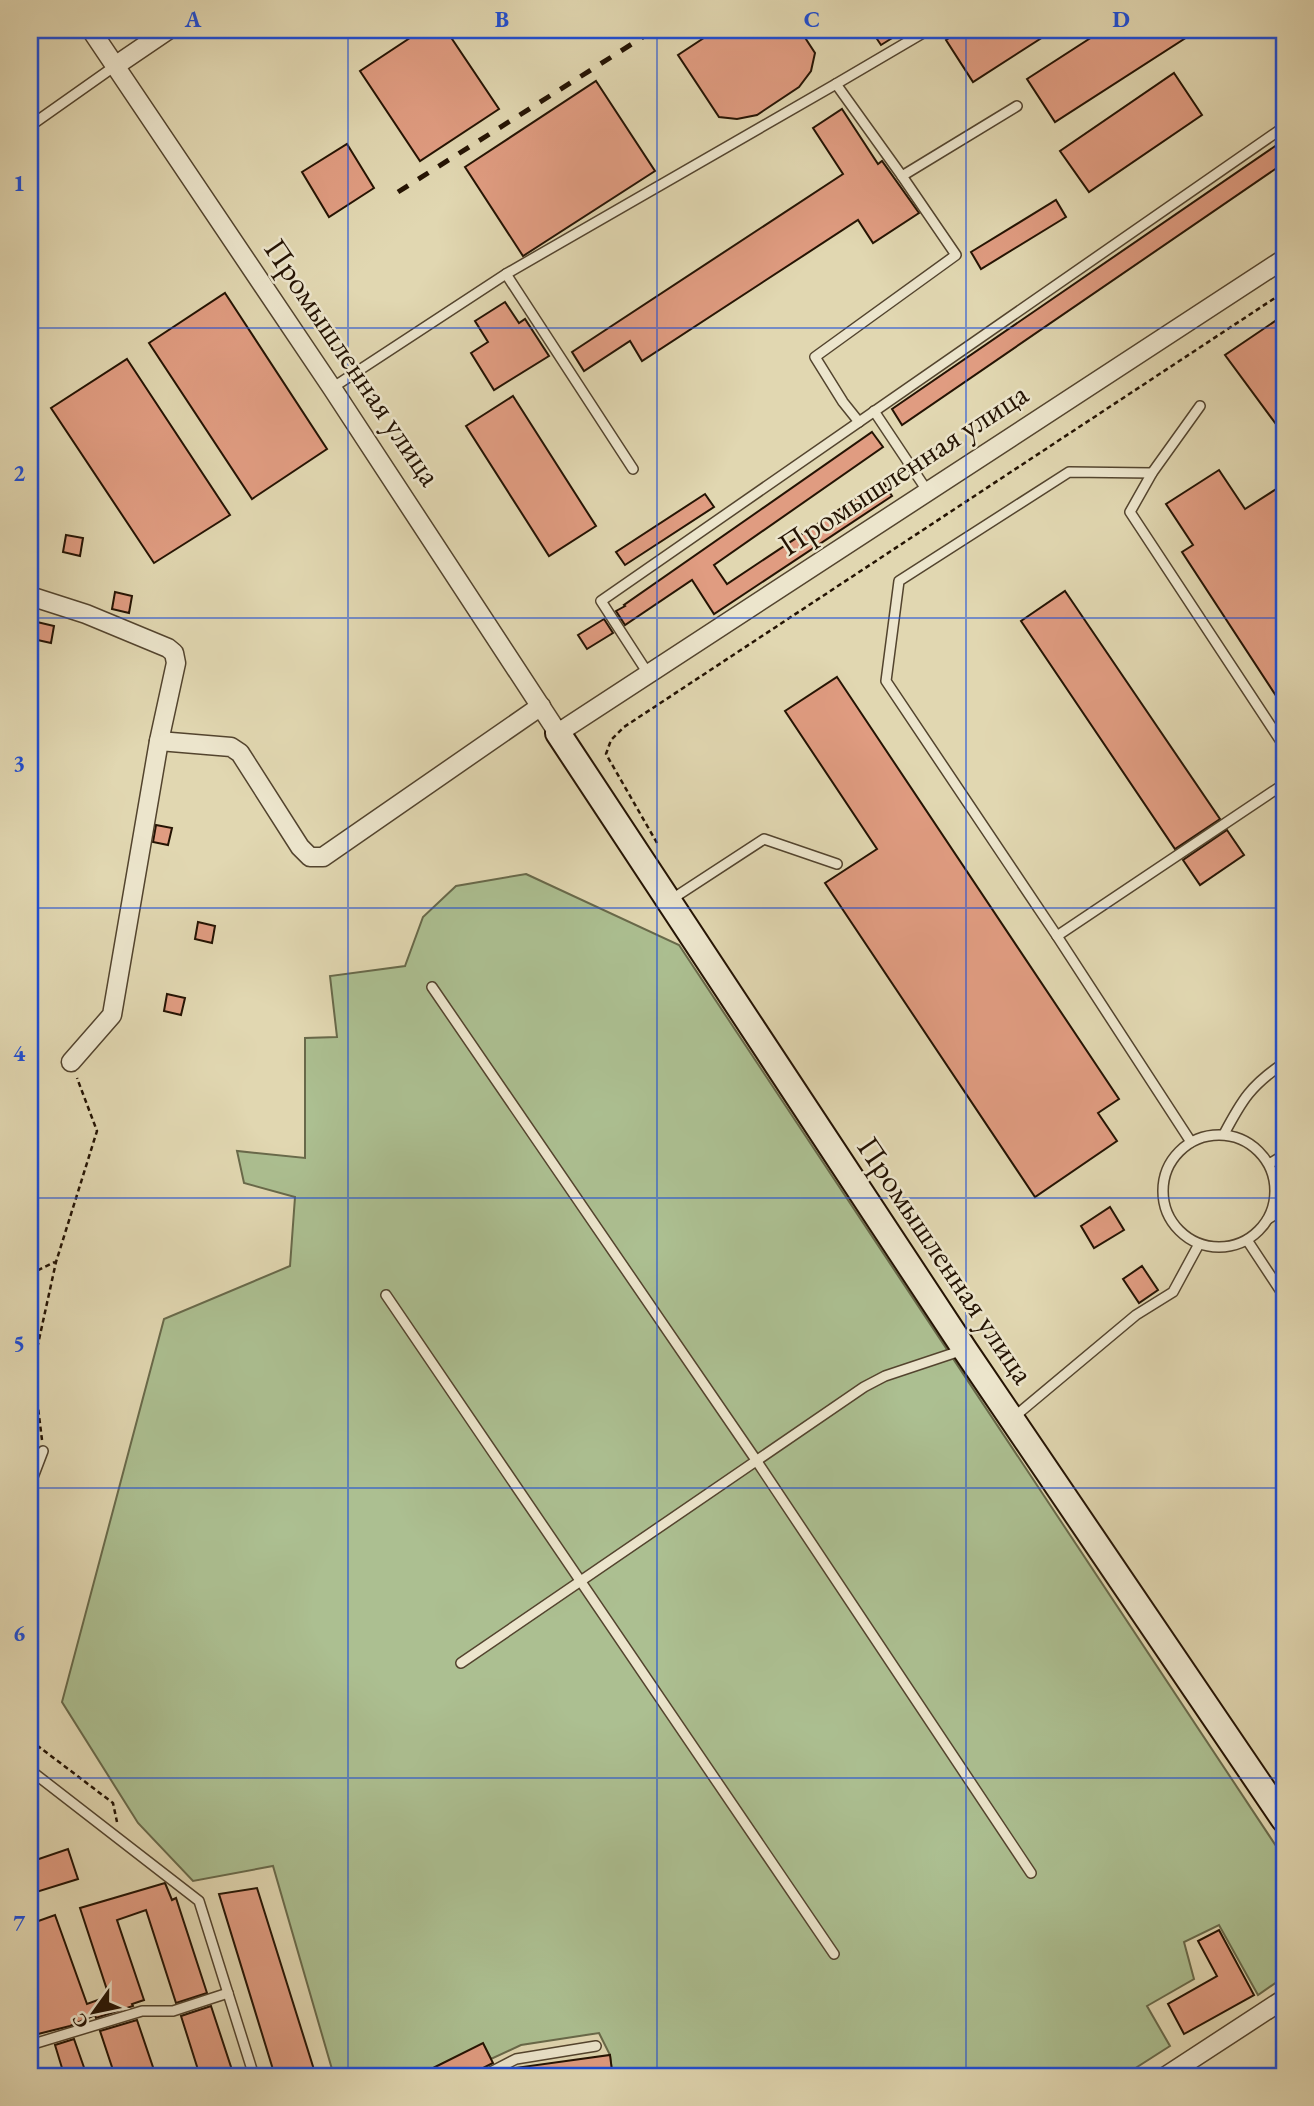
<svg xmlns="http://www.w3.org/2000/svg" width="1314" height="2106" viewBox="0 0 1314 2106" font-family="'EB Garamond',serif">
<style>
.green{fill:#acbf91;stroke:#68694a;stroke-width:2}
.building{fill:#e09c81;stroke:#241303;stroke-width:2}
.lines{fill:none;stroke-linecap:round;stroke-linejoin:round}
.lane-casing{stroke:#53442e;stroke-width:12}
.street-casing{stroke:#53442e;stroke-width:21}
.secondary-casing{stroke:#241303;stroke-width:28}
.path{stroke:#241303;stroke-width:2.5;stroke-dasharray:5 3.5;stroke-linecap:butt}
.lane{stroke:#ece5cc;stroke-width:9}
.street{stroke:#ece5cc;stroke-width:18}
.secondary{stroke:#ece5cc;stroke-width:24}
.rail{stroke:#241303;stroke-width:5;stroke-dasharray:12 12;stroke-linecap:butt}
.grid{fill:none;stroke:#1d4ed8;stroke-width:2;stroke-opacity:0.55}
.labels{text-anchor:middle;stroke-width:5;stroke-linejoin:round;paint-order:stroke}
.street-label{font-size:32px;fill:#241303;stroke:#ece5cc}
.neatline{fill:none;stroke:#1d4ed8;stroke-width:2.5}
.grid-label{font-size:23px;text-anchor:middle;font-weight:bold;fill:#1d4ed8}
</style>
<rect width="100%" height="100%" fill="#e1d7b1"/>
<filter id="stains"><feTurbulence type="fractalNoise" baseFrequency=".00286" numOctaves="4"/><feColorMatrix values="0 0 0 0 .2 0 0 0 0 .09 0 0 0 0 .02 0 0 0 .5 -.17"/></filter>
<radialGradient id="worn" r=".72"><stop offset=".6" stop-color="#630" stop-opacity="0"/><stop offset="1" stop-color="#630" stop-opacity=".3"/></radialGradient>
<polygon class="green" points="526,874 679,945 1284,1858 1284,1977 1258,1995 1219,1925 1184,1942 1194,1979 1147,2006 1170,2046 1123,2076 616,2076 612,2071 610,2055 599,2033 521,2045 491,2059 483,2044 418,2076 334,2076 273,1866 193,1881 138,1823 62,1702 164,1319 290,1266 295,1197 244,1183 237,1151 305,1158 305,1038 337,1037 330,976 405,966 423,917 456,886"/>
<g class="building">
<polygon points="422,30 446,30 499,109 420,161 360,71"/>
<polygon points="716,30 800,30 815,53 811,71 799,87 757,115 737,119 719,117 678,55"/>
<polygon points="871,30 905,30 881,45"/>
<polygon points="962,30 1054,30 973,82 946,40"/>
<polygon points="1103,30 1198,30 1055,122 1027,79"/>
<polygon points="1174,73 1202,115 1089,192 1060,151"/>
<polygon points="596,81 655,171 523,256 465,167"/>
<polygon points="842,109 878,164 882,161 919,213 873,243 858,220 642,361 630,341 584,371 572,352 843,174 813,128"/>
<polygon points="1284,140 1284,163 902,425 892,409"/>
<polygon points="347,144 374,188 329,217 302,172"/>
<polygon points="1056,200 1066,217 981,269 971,252"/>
<polygon points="225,293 327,449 252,499 149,343"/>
<polygon points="505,302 519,323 525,319 549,356 494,390 471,353 488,342 475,321"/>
<polygon points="1284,315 1284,435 1225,355"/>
<polygon points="127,359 230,515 154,563 51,408"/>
<polygon points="513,396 596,526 549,556 466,426"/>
<polygon points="872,432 883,447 714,565 727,584 882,481 892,496 714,614 692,580 625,625 616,611 625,606 624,605"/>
<polygon points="1219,470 1245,509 1284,484 1284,708 1182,552 1193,545 1166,504"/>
<polygon points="705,494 714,507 625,565 616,552"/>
<polygon points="66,535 83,538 80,556 63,552"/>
<polygon points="1065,591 1220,819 1175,849 1021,621"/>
<polygon points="115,592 132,596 129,613 112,609"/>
<polygon points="604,619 613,633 587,649 578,635"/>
<polygon points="37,622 54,626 51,643 33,639"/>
<polygon points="837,677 1119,1099 1098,1113 1117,1141 1035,1197 825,883 877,849 785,711"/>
<polygon points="156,825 172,828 168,845 153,842"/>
<polygon points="1227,830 1244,855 1200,885 1183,860"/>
<polygon points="198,922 215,926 212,943 195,939"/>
<polygon points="167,994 185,998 181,1015 164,1011"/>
<polygon points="1110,1207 1124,1230 1094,1248 1081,1226"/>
<polygon points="1142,1266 1158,1290 1139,1303 1123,1279"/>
<polygon points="68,1849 78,1879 30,1894 30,1862"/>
<polygon points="165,1883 172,1900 176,1898 207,1993 176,2003 146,1910 117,1920 144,2000 132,2004 133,2006 96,2018 95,2015 70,2026 38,2034 30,2010 30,1924 55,1915 87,2004 109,1996 80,1908"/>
<polygon points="257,1888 316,2076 275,2076 219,1894"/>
<polygon points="1219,1930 1254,1995 1184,2034 1168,2004 1217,1976 1198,1941"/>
<polygon points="211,2006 234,2076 200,2076 181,2016"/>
<polygon points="137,2020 156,2076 115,2076 100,2031"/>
<polygon points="74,2039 87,2076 66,2076 62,2068 55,2045"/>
<polygon points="483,2043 493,2063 479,2070 476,2076 417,2076"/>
<polygon points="610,2055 612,2071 571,2076 516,2076 515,2068"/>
</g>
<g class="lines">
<defs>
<g id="lane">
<polyline points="836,84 928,30"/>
<polyline points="30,126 115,66"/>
<polyline points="506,274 633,469"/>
<polyline points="332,388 506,274 836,84 902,176 1017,106"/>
<polyline points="1200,406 1152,473 1130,512 1284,746"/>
<polyline points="874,411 928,492"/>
<polyline points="859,422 843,402 815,357 956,255 902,176"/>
<polyline points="1152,473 1069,472 899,581 886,681 1057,936 1191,1142"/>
<polyline points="649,675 601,601 1284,127"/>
<polyline points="669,901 764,839 837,864"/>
<polyline points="1057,936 1284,784"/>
<polyline points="432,987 756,1460 1031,1873"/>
<path d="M 1224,1134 C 1242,1100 1251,1085 1284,1063"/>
<circle cx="1219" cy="1191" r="56"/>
<polyline points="1269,1164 1284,1155"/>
<polyline points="1268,1219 1284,1209"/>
<polyline points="1247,1240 1284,1296"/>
<polyline points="386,1295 834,1954"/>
<polyline points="1014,1417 1136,1315 1173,1292 1199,1244"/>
<polyline points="30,1485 43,1451"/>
<polyline points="461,1663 864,1387 885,1376 963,1350"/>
<polyline points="30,1770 199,1901 254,2076"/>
<polyline points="30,2045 142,2011 173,2011 228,1993"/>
<polyline points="483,2076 516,2059 596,2046"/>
</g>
<g id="street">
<polyline points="91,30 332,388 558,733 1284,259"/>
<polyline points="115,66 168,30"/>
<polyline points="30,596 86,614 168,648 174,653 176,663 159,741 112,1015 71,1062"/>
<polyline points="159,741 231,747 240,753 300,847 310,857 323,857 541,706"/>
<polyline points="1166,2076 1284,1999"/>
</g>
<polyline id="secondary" points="558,733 965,1350 1284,1820"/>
</defs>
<use href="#lane" class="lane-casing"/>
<use href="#street" class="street-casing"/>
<use href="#secondary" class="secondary-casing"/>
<g class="path">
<polyline points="657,843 606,754 611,740 624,727 1284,292"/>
<polyline points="30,1274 55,1262"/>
<polyline points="42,1440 33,1367 56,1262 97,1131 77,1078"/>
<polyline points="30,1740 113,1803 117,1822"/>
</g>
<use href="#lane" class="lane"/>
<use href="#street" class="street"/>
<use href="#secondary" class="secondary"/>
<polyline class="rail" points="398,192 654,30"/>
</g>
<path class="grid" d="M 348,30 L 348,2076M 657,30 L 657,2076M 966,30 L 966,2076M 30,328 L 1284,328M 30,618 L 1284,618M 30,908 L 1284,908M 30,1198 L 1284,1198M 30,1488 L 1284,1488M 30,1778 L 1284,1778"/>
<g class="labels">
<g class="street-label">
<text transform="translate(353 362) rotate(56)" y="11">Промышленная улица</text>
<text transform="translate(903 469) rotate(-33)" y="11">Промышленная улица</text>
<text transform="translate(946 1260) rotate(56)" y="11">Промышленная улица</text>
</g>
</g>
<rect width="1314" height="2106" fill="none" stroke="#e1d7b1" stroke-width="77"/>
<g transform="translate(94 2012) rotate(237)" stroke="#ece5cc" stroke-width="5" paint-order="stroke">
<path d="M0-5L12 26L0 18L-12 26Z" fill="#241303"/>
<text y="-10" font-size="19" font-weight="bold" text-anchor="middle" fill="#241303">С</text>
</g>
<rect x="38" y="38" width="1238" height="2030" class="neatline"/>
<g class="grid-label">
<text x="193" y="27">A</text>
<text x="502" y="27">B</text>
<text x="812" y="27">C</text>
<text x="1121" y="27">D</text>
<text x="19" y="191">1</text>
<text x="19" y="481">2</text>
<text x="19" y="771">3</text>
<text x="19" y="1061">4</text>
<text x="19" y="1351">5</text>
<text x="19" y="1641">6</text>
<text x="19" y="1931">7</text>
</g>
<rect width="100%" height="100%" filter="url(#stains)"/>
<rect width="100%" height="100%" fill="url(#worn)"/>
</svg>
